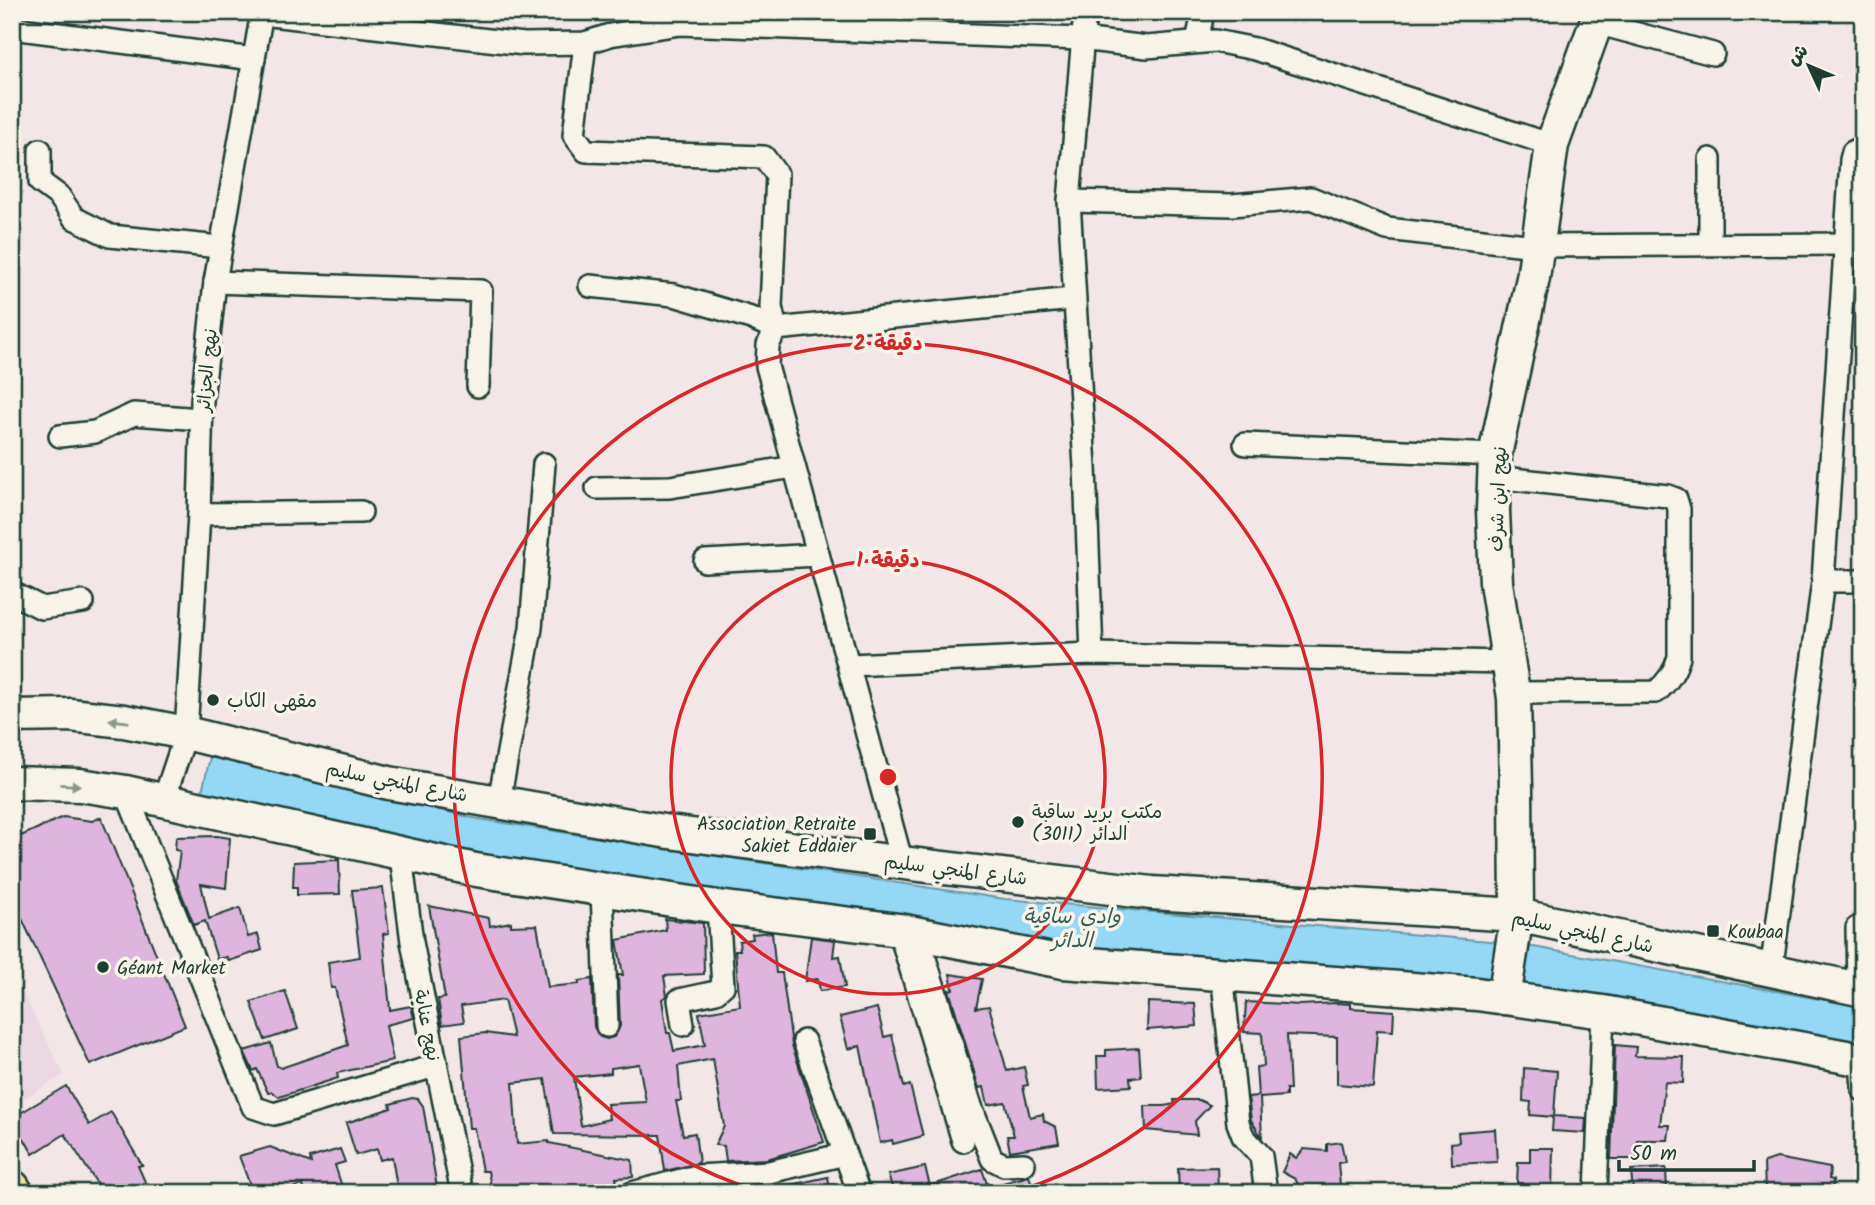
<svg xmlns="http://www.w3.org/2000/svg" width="1875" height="1205" viewBox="0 0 1875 1205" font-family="Kalam,'Playpen Sans Arabic',sans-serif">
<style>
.built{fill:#ecd8e3}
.water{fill:#94d8f6;stroke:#659aa8;stroke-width:2}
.building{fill:#ddb5dd;stroke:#1f3d34;stroke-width:2;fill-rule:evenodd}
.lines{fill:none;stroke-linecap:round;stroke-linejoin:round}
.street-casing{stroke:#1f3d34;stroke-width:26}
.secondary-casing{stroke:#1f3d34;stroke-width:37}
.primary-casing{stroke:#1f3d34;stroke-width:40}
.street{stroke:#f7f3e8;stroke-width:21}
.secondary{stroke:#f7f3e8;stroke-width:32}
.primary{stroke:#fbdf96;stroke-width:35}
.oneway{fill:#8b988e}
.ring{fill:none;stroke:#d62828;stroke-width:3.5}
.poi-dot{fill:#1f3d34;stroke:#f7f3e8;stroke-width:2.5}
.labels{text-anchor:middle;stroke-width:7;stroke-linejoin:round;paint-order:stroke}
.street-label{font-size:19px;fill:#1f3d34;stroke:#f7f3e8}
.poi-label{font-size:19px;fill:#1f3d34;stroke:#f7f3e8;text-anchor:start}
.water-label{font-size:21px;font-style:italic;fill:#365c5b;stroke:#f7f3e8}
.centre{fill:#d62828;stroke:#f7f3e8;stroke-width:3.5}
.ring-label{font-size:21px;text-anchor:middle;font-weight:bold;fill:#d62828;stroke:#f7f3e8;stroke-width:7;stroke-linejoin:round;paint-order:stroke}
</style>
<rect width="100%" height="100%" fill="#f2e7e6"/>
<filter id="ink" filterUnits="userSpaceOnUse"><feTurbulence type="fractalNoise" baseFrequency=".0143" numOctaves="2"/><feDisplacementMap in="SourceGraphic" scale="14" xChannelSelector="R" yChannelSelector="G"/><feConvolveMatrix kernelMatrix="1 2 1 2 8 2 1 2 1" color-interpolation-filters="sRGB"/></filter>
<g filter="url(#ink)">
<polygon class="built" points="12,971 64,1075 12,1106"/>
<polygon class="water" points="211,753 270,770 473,818 637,844 1005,899 1512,943 1863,1007 1863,1049 1076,951 467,860 201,796"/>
<g class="building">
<polygon points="63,817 92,821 101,817 185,1026 90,1065 16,906 12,907 12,840"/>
<polygon points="217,836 230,838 226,888 201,884 209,919 240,908 248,937 258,934 262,950 229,961 227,957 217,959 205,921 194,925 176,880 180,851 175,850 176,837"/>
<polygon points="339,860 340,894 297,895 297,887 293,887 294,862"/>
<polygon points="383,888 389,933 383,934 390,1010 411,1006 414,1018 386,1025 393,1061 337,1073 338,1078 279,1097 272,1092 268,1093 257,1069 253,1071 244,1051 271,1043 277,1066 281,1068 348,1045 335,988 331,988 328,962 360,957 352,890"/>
<path d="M 429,906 L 489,918 L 490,926 L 511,922 L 511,926 L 537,925 L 548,987 L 579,984 L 579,981 L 592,979 L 594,1027 L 600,1037 L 607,1039 L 614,1037 L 620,1026 L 618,975 L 623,975 L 617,940 L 666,930 L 665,919 L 703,923 L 704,974 L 664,976 L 667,996 L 662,999 L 667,1033 L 670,1033 L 674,1051 L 705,1045 L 699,1013 L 740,1006 L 735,950 L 740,950 L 739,941 L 753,939 L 752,934 L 772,932 L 776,973 L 782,973 L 792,1045 L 824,1142 L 767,1159 L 726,1161 L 724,1146 L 715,1145 L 724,1126 L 713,1059 L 678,1066 L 681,1101 L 676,1101 L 683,1135 L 695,1133 L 699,1163 L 665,1171 L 660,1135 L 554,1134 L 545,1079 L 513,1083 L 517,1144 L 549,1141 L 549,1143 L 632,1160 L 633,1177 L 616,1178 L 618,1189 L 608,1193 L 492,1193 L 488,1171 L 482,1171 L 474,1128 L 469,1128 L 461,1036 L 485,1033 L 513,1037 L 504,1000 L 461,1006 L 464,1022 L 442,1025 L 438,999 L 445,998 ZM 639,1064 L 646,1102 L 607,1104 L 609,1119 L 581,1126 L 574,1077 L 611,1073 L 611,1068 Z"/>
<polygon points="811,937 835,940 833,957 840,956 845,987 820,991 818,979 805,981"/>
<polygon points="950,974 982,979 976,1008 989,1006 1007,1071 1024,1067 1028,1085 1023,1086 1030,1117 1043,1114 1044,1121 1056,1127 1059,1143 1010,1151 1007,1136 1014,1136 1005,1102 988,1105 984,1087 979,1088 949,990 953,989"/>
<polygon points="285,991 298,1029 265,1040 251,1002"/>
<polygon points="1148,1002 1195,1004 1197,1026 1147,1030"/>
<polygon points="1246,1002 1301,1005 1336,1003 1351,1004 1351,1008 1394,1011 1393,1031 1377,1030 1373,1087 1337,1084 1337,1037 1287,1035 1290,1089 1286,1089 1286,1096 1260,1098 1262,1138 1251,1120 1248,1097 1258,1096 1256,1067 1264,1066 1262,1033 1244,1032"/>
<polygon points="877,1008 884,1037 892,1035 904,1087 910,1085 923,1136 893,1144 892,1140 880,1143 860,1046 848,1049 840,1017"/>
<polygon points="1615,1045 1636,1047 1635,1056 1684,1057 1683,1083 1665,1082 1660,1125 1670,1125 1668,1140 1637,1140 1637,1159 1611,1159"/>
<polygon points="1139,1048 1141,1077 1130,1078 1131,1086 1098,1088 1097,1056 1106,1056 1106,1050"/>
<polygon points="1524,1068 1557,1071 1554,1116 1586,1118 1585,1133 1552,1131 1553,1117 1530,1115 1531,1102 1523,1101"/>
<polygon points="66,1086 89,1125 111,1112 142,1165 138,1166 150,1193 103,1193 65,1134 33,1154 12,1118"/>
<polygon points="412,1098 418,1099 423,1106 438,1193 398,1193 392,1157 380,1160 377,1149 356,1155 346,1123 391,1108 390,1104"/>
<polygon points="1174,1100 1199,1100 1210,1105 1195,1121 1197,1135 1146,1130 1145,1106 1164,1106 1175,1104"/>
<polygon points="1495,1129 1497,1162 1452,1164 1451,1143 1459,1142 1458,1132"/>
<polygon points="1341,1142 1345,1162 1338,1163 1340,1185 1326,1186 1325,1191 1303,1192 1295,1179 1282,1172 1290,1154 1296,1158 1304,1149 1327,1151 1327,1144"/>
<polygon points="270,1147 311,1163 310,1158 340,1149 345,1162 335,1165 344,1193 305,1193 303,1185 276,1193 253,1193 239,1156"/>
<polygon points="1530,1148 1553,1148 1552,1193 1522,1193 1522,1183 1517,1183 1518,1162 1530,1162"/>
<polygon points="1777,1158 1830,1168 1829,1179 1833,1180 1832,1193 1765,1193 1764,1162"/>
<polygon points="925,1167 930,1186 982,1169 988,1187 1029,1176 1035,1193 894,1193 888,1175"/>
<polygon points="1217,1167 1218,1189 1215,1189 1215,1193 1179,1193 1178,1168"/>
<polygon points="1666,1168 1667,1193 1633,1193 1631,1170"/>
<polygon points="828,1177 831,1193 786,1193 785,1186"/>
</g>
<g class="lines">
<defs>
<g id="street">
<polyline points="1085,12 1069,201 1085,467 1092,654"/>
<polyline points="262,14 524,44 585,43 610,35 680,24 1081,39 1147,47 1215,41 1255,49 1552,145"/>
<polyline points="1596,23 1713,54"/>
<polyline points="12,28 254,59"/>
<polyline points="1197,42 1203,12"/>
<polyline points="585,43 574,135 586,151 764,157 777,175 771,307 776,329 768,345 767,366 902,863"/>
<polyline points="40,150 40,182 59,196 74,218 110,236 220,247"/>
<polyline points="1710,159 1710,243"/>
<polyline points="1069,201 1232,205 1311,198 1387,229 1535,246 1846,244"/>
<polyline points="215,282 481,291 478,386"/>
<polyline points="590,286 674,295 751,318 776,329 1073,299"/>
<polyline points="60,436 95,432 134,414 201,419"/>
<polyline points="1245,444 1495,455"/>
<path d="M 1494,477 L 1668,496 L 1676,499 L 1679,509 L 1679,657 C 1675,672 1668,682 1656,692 L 1513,693"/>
<polyline points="597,488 670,487 794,467"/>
<polyline points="199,514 361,512"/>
<polyline points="705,561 818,555"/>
<polyline points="1823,581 1863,581"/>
<polyline points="12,593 42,608 83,602"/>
<polyline points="850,665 1092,654 1508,662"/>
<polyline points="126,792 253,1107 274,1114 435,1066"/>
<polyline points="164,799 186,733 199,514 202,401 215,282 262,12"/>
<polyline points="499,801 531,628 544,464"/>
<polyline points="401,856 412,942 462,1193"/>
<polyline points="602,890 607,1026"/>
<polyline points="899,930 963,1141"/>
<polyline points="918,936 971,1106 992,1159 1004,1165 1024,1164"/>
<polyline points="1771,972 1823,581 1851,160 1853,152 1863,147"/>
<polyline points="1222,973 1238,1123 1243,1136 1261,1156 1266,1193"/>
<polyline points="1858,989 1857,928 1863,926"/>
<polyline points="683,1025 679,1000 716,992 723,986 718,907"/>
<polyline points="804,1041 859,1193"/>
<polyline points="1861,1060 1863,1090"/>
<polyline points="632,1193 697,1176 769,1172 845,1154"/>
<polyline points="1596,1193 1603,1012"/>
</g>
<g id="secondary">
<polyline points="12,716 70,715 124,721 186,733 389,783 669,832 911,864 1152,893 1517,915 1863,990"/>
<polyline points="12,783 80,785 126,792 476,870 718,907 899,930 1063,962 1477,994 1603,1012 1863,1060"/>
<polyline points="1504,998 1517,915 1516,787 1514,698 1496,583 1493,510 1495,455 1533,278 1552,145 1600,12"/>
</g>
<polyline id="primary" points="12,1188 15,1193"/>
</defs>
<use href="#street" class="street-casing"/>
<use href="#secondary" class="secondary-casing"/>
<use href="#primary" class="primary-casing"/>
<use href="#street" class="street"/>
<use href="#secondary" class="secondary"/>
<use href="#primary" class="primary"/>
</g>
<defs><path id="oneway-solid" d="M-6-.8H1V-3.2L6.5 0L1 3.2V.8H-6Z" transform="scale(1.75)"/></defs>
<g class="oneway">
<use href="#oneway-solid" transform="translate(119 721) rotate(-172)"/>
<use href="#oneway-solid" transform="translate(70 785) rotate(3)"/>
</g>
</g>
<g class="ring">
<circle cx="888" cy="777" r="217"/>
<path d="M761 1192A434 434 0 1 1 1015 1192"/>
</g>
<g class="poi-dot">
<circle cx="213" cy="700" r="7"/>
<circle cx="1018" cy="822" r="7"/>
<rect x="863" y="827" width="14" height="14" rx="3.5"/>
<rect x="1706" y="924" width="14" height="14" rx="3.5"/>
<circle cx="103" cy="967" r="7"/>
</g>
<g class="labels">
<g class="street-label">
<text transform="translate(206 370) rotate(-85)" y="7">نهج الجزائر</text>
<text transform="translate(1497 499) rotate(-88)" y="7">نهج ابن شرف</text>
<text transform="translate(397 781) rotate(11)" y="7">شارع المنجي سليم</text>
<text transform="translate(956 869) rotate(7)" y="7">شارع المنجي سليم</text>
<text transform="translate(1583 931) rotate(12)" y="7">شارع المنجي سليم</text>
<text transform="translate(428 1025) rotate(79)" y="7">نهج عنابة</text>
</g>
<g class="poi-label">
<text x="227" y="707">مقهى الكاب</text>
<text x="1032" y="818">مكتب بريد ساقية<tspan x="1032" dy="22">الدائر (3011)</tspan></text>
<text x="856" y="830" text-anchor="end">Association Retraite<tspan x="856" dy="22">Sakiet Eddaier</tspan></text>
<text x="1727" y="938">Koubaa</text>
<text x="117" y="974">Géant Market</text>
</g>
<g class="water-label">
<text x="1072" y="923">وادي ساقية<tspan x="1072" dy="24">الدائر</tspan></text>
</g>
</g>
<circle cx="888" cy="777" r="10" class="centre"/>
<g class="ring-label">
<text x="888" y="350">2 دقيقة</text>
<text x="888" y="567">1 دقيقة</text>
</g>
<rect width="1875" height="1205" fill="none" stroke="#f7f3e8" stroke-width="42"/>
<rect x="21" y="21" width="1833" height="1163" fill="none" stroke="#1f3d34" stroke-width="2.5" filter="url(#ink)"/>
<g transform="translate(1809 66) rotate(314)" stroke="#f7f3e8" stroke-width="5" paint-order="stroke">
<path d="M0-5L12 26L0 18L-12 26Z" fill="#1f3d34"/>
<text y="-10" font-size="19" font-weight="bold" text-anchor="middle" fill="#1f3d34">ش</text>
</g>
<path d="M1619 1160v10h135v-10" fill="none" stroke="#1f3d34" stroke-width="3.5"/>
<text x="1630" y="1160" font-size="21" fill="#1f3d34" stroke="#f7f3e8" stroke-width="5" paint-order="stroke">50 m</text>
</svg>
